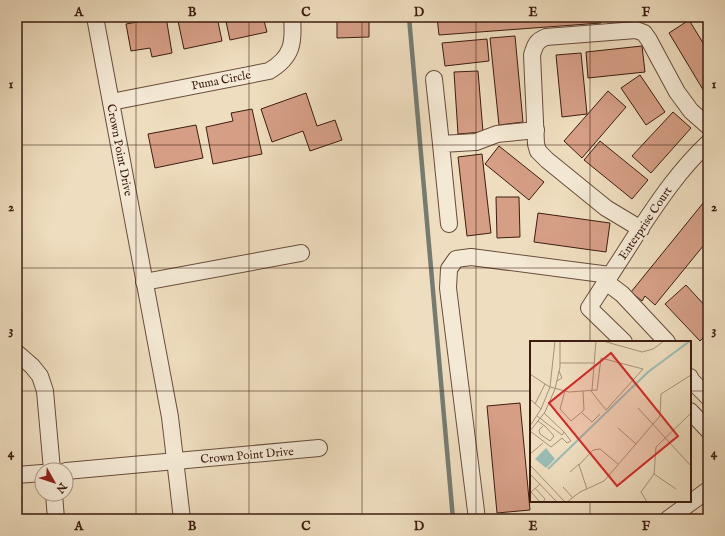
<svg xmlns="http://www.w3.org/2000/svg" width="725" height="536" viewBox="0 0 725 536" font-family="'IM FELL English',serif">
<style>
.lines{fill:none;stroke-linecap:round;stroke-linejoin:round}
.stream{stroke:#747c72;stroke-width:4.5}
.building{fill:#d59e85;stroke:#3d1d10}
.minor-casing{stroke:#694d3c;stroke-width:18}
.minor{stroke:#f4e9d5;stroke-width:16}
.grid{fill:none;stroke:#3d1d10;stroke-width:1;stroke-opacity:0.55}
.labels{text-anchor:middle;stroke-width:3;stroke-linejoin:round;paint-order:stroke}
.street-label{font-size:12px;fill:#3d1d10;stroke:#f4e9d5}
.inset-river{fill:none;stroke:#99bbb4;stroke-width:2}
.inset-road{fill:none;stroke:#a79078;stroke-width:1}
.view{fill:#d62828;fill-opacity:0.15;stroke:#d62828;stroke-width:2}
.inset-edge{fill:none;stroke:#3d1d10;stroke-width:2}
.neatline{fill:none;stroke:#3d1d10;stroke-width:1.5}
.grid-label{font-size:13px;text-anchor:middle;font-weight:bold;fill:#3d1d10}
</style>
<rect width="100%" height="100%" fill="#eeddbe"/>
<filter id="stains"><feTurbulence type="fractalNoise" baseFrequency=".005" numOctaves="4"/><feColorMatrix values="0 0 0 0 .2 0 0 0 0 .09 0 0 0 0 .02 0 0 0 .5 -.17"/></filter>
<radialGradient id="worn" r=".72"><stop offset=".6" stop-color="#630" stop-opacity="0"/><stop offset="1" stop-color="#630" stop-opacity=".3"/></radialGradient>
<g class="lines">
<polyline class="stream" points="409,17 453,519"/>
</g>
<g class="building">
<polygon points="166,17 172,53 152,57 150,48 131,51 126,24"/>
<polygon points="195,17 217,17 222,41 184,49 178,21"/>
<polygon points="225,17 263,17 267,32 230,40"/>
<polygon points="337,17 369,17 369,37 337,38"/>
<polygon points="437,17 600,17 601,23 439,35"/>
<polygon points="689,20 708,51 708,98 669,33"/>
<polygon points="515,36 523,122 499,125 490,38"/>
<polygon points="487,39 489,61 445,66 442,43"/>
<polygon points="642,46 645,72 588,78 586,52"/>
<polygon points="581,53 587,114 562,117 556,55"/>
<polygon points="478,71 483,132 458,134 454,72"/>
<polygon points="640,75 665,112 646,125 621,88"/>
<polygon points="608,91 626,107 582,158 564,141"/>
<polygon points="306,93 317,126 335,120 342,140 310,151 303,131 272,142 261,109"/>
<polygon points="252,109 262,154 213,164 206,127 233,121 231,113"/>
<polygon points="673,112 691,128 651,173 632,156"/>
<polygon points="196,125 203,158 155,168 148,134"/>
<polygon points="600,141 648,180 632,199 584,160"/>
<polygon points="499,146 544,182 529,200 485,164"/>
<polygon points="482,154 491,233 467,236 458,157"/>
<polygon points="496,197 519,197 520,237 497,238"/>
<polygon points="708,197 708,240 655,305 645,296 642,301 631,292"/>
<polygon points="538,213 610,223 606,252 534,242"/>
<polygon points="686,285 708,309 708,333 700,341 665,304"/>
<polygon points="520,403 530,510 497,513 487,406"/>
</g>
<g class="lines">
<defs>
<g id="minor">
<polyline points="95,17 170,417 182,519"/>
<polyline points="434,79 441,144"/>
<path d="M 111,102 L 269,71 C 293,57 294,42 292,17"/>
<polyline points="449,224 441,144 476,142 497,134 536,130"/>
<path d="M 641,229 L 606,208 L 547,160 L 538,151 L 536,144 L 532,55 C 535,45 536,41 546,37 L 636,30 L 644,33 L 649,40 L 657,55 L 677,92 L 691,111 L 708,126"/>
<polyline points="144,282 301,253"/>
<polyline points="606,282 622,294 667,342"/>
<path d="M 624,342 L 589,308 C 605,283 621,259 636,235 C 658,202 679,170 708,143"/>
<polyline points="17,353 32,366 40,376 45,391 52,470"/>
<polyline points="690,377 691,380 708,397"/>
<polyline points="690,411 708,430"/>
<polyline points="66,471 319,448"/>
<polyline points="17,475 42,473"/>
<polyline points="54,494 56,519"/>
<polyline points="477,519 448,288 449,269 456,259 471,257 610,275"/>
<polyline points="668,519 708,490"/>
</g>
</defs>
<use href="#minor" class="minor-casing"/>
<use href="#minor" class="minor"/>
</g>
<path class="grid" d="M 136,17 L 136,519M 249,17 L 249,519M 362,17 L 362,519M 476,17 L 476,519M 590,17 L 590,342M 17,145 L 708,145M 17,268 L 708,268M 17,391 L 531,391M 690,391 L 708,391M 590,501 L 590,519"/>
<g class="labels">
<g class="street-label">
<text transform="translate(221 80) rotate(-11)" y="4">Puma Circle</text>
<text transform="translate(120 150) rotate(79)" y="4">Crown Point Drive</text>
<text transform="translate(645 223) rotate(-56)" y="4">Enterprise Court</text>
<text transform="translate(247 455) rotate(-5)" y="4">Crown Point Drive</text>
</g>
</g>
<g transform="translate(530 341)">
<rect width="161" height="161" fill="#eeddbe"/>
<path d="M 16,107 L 25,118 L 16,127 L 5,118 Z" fill="#99bbb4"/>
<path class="inset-river" d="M 18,128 L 118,31 L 160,0"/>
<path class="inset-road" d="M 73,0 L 112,11 L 123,8 L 134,0M 30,22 L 65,22M 0,33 L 15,43M 27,40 L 32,37 L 29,30M 20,46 L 39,51 L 67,49 L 71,17 L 113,28 L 76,69 L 61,50M 62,49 L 66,0M 35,50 L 30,68 L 41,80 L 54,69 L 53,50M 0,58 L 11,68M 5,63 L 15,43 L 20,46M 108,67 L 161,125M 52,72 L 62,81 L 70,73M 7,75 L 32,94 L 34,91 L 14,72M 8,80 L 16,86 L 24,95 L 20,100 L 10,93 L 9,89 L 13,85M 0,85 L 11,68 L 20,46 L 25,0M 88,87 L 106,103M 0,90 L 21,106 L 32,97M 0,90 L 15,71 L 25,48 L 30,26 L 30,0M 32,97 L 37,102 L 41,100 L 34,91M 0,113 L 13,102M 0,124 L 35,161M 40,131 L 49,123M 0,133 L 27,161M 124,133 L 146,148M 33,146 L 42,156M 5,147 L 15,158 L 13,161M 57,148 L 49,124 L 63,109 L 70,108 L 88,123M 1,151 L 10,161M 0,152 L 10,143M 37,161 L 50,151 L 74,140 L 130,75 L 131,53 L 161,34M 117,161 L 111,151 L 124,133 L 126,106 L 161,72"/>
<path class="view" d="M 81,12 L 148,95 L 87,145 L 19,62 Z"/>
<rect width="161" height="161" class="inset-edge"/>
</g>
<rect width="725" height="536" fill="none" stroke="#eeddbe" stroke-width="44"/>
<g transform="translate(54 482) rotate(129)"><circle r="19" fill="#f4e9d5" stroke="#ab9786"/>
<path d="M0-3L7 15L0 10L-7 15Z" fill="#8f2418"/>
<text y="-6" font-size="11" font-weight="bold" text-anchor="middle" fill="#3d1d10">N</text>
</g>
<rect x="22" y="22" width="681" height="492" class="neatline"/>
<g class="grid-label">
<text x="79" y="16">A</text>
<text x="192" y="16">B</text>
<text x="306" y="16">C</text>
<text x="419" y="16">D</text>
<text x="533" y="16">E</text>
<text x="646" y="16">F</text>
<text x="11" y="88">1</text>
<text x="714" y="88">1</text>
<text x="11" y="211">2</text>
<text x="714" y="211">2</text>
<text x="11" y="334">3</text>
<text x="714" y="334">3</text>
<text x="11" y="457">4</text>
<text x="714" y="457">4</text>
<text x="79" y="530">A</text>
<text x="192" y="530">B</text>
<text x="306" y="530">C</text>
<text x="419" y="530">D</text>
<text x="533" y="530">E</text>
<text x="646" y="530">F</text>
</g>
<rect width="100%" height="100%" filter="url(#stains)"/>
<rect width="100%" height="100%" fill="url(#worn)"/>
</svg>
